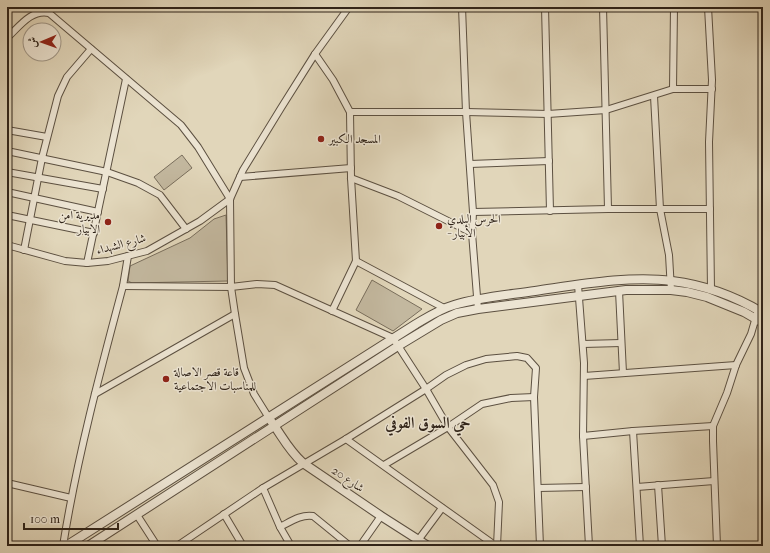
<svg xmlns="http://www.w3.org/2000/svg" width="770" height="553" viewBox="0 0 770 553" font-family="'IM FELL French Canon',Amiri,serif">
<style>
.green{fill:#c3b89f;stroke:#796e5c}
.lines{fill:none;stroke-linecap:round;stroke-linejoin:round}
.minor-casing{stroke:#5c5041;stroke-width:8}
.tertiary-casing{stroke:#5c5041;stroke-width:10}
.minor{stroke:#ece4d2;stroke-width:6}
.tertiary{stroke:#ece4d2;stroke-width:8}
.poi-dot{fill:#8f2418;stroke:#ece4d2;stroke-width:1.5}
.labels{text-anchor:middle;stroke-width:3;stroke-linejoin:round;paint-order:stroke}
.poi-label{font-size:12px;fill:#2f2319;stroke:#ece4d2;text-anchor:start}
.street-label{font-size:12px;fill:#2f2319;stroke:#ece4d2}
.district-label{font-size:16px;font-weight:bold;fill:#2f2319;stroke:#ece4d2}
</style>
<rect width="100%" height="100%" fill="#e1d6ba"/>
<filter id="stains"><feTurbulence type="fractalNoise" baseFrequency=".005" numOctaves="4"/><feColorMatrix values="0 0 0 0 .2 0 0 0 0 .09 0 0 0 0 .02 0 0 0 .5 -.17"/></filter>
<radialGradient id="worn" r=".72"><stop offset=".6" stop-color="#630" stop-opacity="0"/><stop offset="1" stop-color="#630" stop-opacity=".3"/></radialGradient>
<g class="green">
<polygon points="182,155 192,168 164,190 154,177"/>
<polygon points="226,215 228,281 132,283 128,281 130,266 190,238 214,219"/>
<polygon points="372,280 422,309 393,331 356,310"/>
</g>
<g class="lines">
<defs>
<g id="minor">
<polyline points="462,7 466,112 473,212 472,233 478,309"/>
<polyline points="545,7 550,211"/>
<polyline points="603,7 608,209"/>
<polyline points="708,7 712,80 709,142 711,289"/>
<path d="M 7,38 C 19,27 31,9 49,13 L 181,125 L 198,147 L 230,199"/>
<polyline points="315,54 333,80 350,112 351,178 356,261 332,311"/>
<polyline points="673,89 674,7"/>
<polyline points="654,96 660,209 669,255 671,290"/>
<polyline points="350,112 466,112 548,114 606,110 673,89 712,89"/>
<polyline points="7,130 47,137"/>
<polyline points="7,151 107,172 138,183 160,195 186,229"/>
<polyline points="470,164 549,161"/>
<polyline points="7,172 103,189"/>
<polyline points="240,177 351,168"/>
<polyline points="351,178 398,196 472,233"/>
<polyline points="7,192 98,212"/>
<polyline points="473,212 608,209 710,209"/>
<polyline points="7,215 94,233"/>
<polyline points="7,245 65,261 87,263 108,261 147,251 200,221 230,199"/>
<polyline points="24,250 42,158 58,96 67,77 91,49"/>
<polyline points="128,256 123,286 231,287 257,284 275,285 393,338 426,389 448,427 493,485 499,502 497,546"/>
<polyline points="356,261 444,308"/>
<polyline points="87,263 126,79"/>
<polyline points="578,285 584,363 583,436 589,546"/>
<polyline points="619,291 623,373"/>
<polyline points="583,344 621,343"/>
<polyline points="584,376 736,365"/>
<polyline points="95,394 235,314"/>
<polyline points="269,418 254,394 244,368 235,314 231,287 230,199 243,170 281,108 315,54 349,7"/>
<polyline points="633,431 640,546"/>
<polyline points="583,436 633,431 713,426"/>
<polyline points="346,439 496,546"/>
<polyline points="384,465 448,427 482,404 511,398 534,397"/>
<polyline points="7,483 71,498"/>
<polyline points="658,485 662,546"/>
<polyline points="637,487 714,481"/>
<path d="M 263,488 L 280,527 C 290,522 301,514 313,516 L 350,546"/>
<polyline points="538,488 586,487"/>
<polyline points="224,514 243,546"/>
<polyline points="137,515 157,546"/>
<polyline points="280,527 291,546"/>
<polyline points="419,539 442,508"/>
<path d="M 63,546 C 77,458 100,372 123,286"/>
<polyline points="177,546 263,488 346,439 426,389 446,375 466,365 486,359 517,356 527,358 536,368 534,397 540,546"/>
<polyline points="360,546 381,516"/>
<polyline points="717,546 713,441 713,426 727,393 736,365 751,334 758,310"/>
</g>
<g id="tertiary">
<path d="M 271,421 C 282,436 289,451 303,463 L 381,516 L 428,546"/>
<path d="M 66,546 L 416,324 C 428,317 440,309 454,305 C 480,297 508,295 535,291 C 577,285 630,275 672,281 C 704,285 735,296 763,313"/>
<polyline points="88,546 398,346 441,320 457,313 478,309 626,290 671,290 687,292 707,297 744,312 763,323"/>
</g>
</defs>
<use href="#minor" class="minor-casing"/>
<use href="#tertiary" class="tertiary-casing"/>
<use href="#minor" class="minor"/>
<use href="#tertiary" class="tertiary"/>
</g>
<g class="poi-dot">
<circle cx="321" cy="139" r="4"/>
<circle cx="108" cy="222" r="4"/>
<circle cx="439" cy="226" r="4"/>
<circle cx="166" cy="379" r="4"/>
</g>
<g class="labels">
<g class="poi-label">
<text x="329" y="143">المسجد الكبير</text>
<text x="100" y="219" text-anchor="end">مديرية امن<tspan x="100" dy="14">الابيار</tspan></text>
<text x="447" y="223">الحرس البلدي<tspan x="447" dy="14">- الأبيار</tspan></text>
<text x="174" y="376">قاعة قصر الاصالة<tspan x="174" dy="14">للمناسبات الاجتماعية</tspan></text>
</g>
<g class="street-label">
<text transform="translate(121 244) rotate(-15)" y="4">شارع الشهداء</text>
<text transform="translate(348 479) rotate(34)" y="4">شارع 20</text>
</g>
<g class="district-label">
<text x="428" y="428">حي السوق الفوفي</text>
</g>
</g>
<rect width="770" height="553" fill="none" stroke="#e1d6ba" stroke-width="24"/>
<rect x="8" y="8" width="754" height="537" fill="none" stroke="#2f2319" stroke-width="2"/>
<rect x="12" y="12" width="746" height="529" fill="none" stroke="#2f2319"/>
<g transform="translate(42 42) rotate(268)"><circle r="19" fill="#ece4d2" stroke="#a09788"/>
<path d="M0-3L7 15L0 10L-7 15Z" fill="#8f2418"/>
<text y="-6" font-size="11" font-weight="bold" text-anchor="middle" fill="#2f2319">ش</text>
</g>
<path d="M24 523v6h94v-6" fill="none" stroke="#2f2319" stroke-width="2"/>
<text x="30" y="523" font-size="12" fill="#2f2319" stroke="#ece4d2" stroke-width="3" paint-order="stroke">100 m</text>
<rect width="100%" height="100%" filter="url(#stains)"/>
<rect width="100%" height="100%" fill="url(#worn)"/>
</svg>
